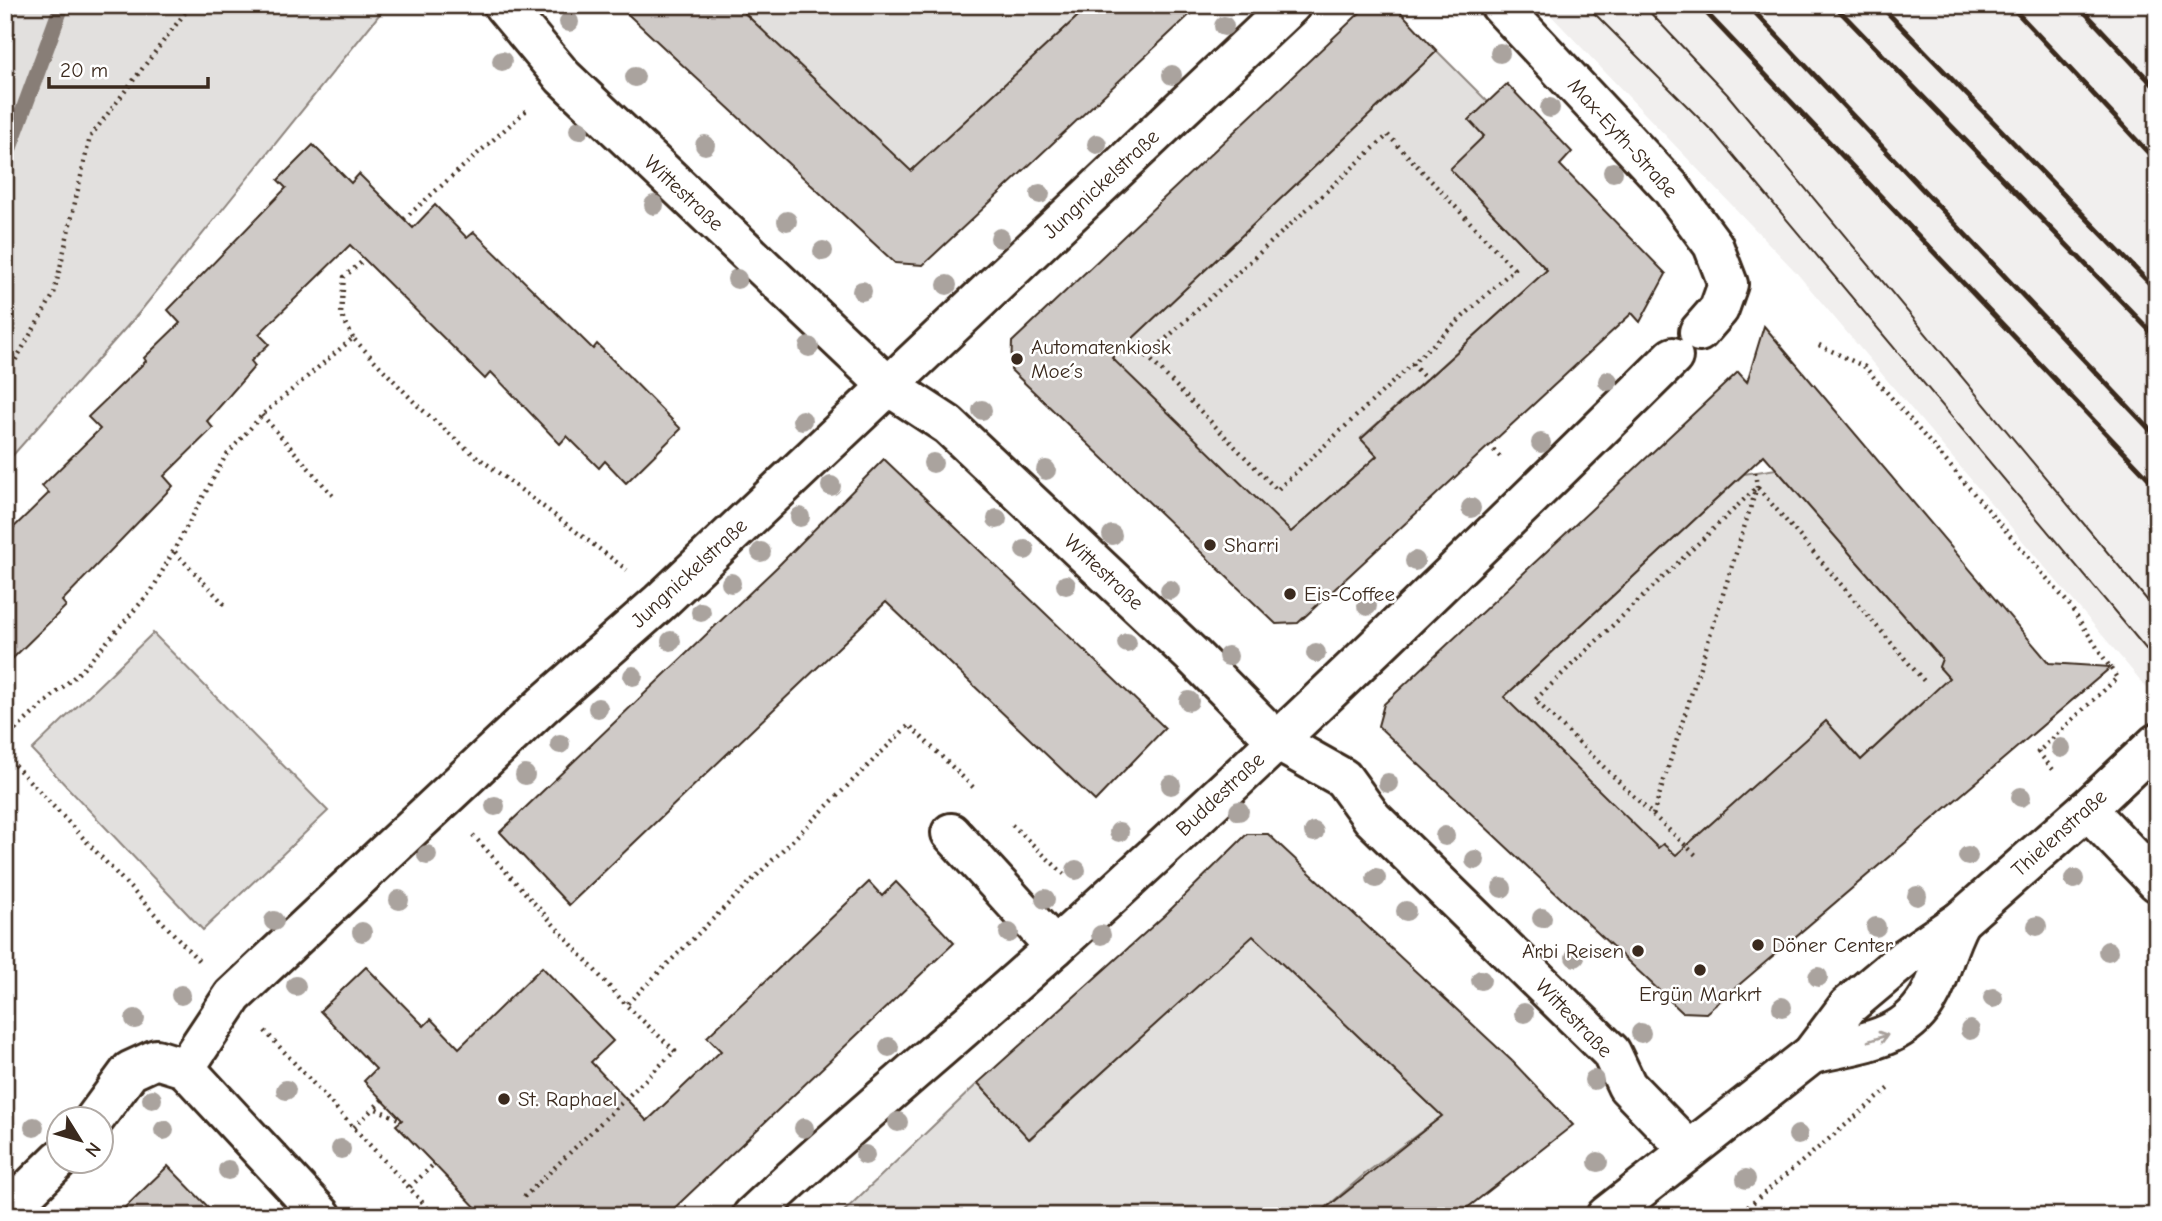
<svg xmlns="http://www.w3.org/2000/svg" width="2162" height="1221" viewBox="0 0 2162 1221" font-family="'Comic Neue',sans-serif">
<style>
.built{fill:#f1efee}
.green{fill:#e2e0de;stroke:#8e857e;stroke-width:2}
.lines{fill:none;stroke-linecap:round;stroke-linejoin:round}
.stream{stroke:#887e77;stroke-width:16}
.building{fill:#cfcac7;stroke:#3b2a1e;stroke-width:2;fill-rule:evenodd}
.minor-casing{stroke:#3b2a1e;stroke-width:44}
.path{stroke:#3b2a1e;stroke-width:4.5;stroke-dasharray:2 5;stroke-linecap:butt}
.minor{stroke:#fff;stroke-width:38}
.tram{stroke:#3b2a1e;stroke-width:2}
.rail{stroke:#3b2a1e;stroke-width:5}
.tree{fill:#aaa39e}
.oneway{stroke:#a79f9a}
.poi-dot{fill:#3b2a1e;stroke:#fff;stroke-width:2.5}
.labels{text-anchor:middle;stroke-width:5;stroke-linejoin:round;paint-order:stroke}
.street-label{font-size:21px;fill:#3b2a1e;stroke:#fff}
.poi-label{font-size:21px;fill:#3b2a1e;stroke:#fff;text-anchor:start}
</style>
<rect width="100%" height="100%" fill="#fff"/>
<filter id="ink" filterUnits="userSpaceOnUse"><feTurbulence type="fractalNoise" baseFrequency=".0143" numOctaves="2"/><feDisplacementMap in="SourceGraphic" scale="14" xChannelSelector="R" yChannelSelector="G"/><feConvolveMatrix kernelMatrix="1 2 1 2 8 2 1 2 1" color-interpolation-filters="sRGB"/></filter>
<g filter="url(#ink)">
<polygon class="built" points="1541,5 2157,5 2157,700 1795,271"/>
<g class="green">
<polygon points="5,5 387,5 139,313 5,464"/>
<polygon points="736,5 1090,5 911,171"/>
<polygon points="1437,51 1488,102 1470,120 1484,136 1451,169 1547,270 1361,438 1377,456 1290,533 1111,359"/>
<polygon points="1776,469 1942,659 1939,667 1956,685 1931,714 1916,708 1861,760 1826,722 1705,829 1678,857 1663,844 1650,857 1524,736 1534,726 1519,712 1499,719 1491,709 1744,474"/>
<polygon points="153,633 328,811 203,930 32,750"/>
<polygon points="1252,935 1434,1108 1482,1086 1366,1173 1316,1216 839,1216 978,1083 1030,1139"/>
</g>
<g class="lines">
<polyline class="stream" points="5,160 62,5"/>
</g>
<g class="building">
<polygon points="618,5 736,5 911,171 1090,5 1200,5 923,265 895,263"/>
<polygon points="1368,5 1394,5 1437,51 1112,358 1291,532 1377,456 1361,439 1547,270 1450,169 1484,136 1469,120 1507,84 1572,152 1560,165 1666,274 1640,322 1632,313 1298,623 1276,624 1011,370 1012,342"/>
<polygon points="313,145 351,183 359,174 413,228 435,205 467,238 474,232 593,349 597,344 681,429 626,483 605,461 599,468 567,436 560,444 491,372 485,379 350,245 259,334 269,344 251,361 255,366 207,421 213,428 164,476 173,486 62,601 66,606 5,666 5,536 49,493 42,486 100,429 88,417 146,361 144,358 180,323 168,310 286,188 278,180"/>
<path d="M 1764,326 L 2049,663 L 2111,667 L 1706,1013 L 1682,1012 L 1378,726 L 1384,704 L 1738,372 L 1747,382 ZM 1764,455 L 1942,659 L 1939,667 L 1949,678 L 1861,760 L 1826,721 L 1676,855 L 1663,844 L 1658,848 L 1504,697 Z"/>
<polygon points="884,459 1165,728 1095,801 886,602 569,905 500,832 778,566"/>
<polygon points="1247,834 1268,834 1512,1061 1573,1125 1457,1216 1316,1216 1442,1116 1253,936 1029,1139 978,1083 1165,915"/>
<polygon points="869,882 882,896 896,882 954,943 666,1216 484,1216 396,1125 402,1120 364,1081 376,1069 320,1011 366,967 424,1026 431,1019 459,1048 542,967 613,1041 591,1062 647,1121 721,1051 707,1037"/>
<polygon points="168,1166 217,1216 116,1216"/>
</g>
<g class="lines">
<defs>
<g id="minor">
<polyline points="503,5 563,77 887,385 948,425 1191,654 1277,741 1343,778 1372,818 1611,1052 1627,1086 1689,1150"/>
<polyline points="1500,5 1670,187 1713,245 1728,284 1719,309 1699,332"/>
<polyline points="2087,809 2157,882"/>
<polyline points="951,833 1055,947"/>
<path d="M 1812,1054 C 1865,1041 1913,1041 1936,982 C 1944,961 1949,941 1960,921"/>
<polyline points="185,1068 322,1216"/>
<polyline points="94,1120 130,1071 156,1059 185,1068 233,996 543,705 660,602 1291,5"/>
<polyline points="5,1213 60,1159"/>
<path d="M 752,1216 C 850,1123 955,1038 1055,947 C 1266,756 1471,557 1673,357"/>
<polyline points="1606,1216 1812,1054 1848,1006 1904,959 1960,921 2087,809 2157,743"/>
</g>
</defs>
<use href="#minor" class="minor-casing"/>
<g class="path">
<polyline points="908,5 910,5"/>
<polygon points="1388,135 1514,269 1277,490 1147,356"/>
<polyline points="404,219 529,108"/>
<polyline points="353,338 341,314 344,277 365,259"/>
<polyline points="1819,345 1865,367 2068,603 2117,678 2038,752 2056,773"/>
<polyline points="1412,364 1426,379"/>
<polyline points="5,378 54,294 90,137 191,5"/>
<polyline points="262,415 334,497"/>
<polyline points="1489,445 1503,460"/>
<polyline points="1755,472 1757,487 1653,815 1535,700 1757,487"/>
<polyline points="1758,488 1924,681"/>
<polyline points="175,552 226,606"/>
<polyline points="5,739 84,668 152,590 225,457 262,415 353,338 418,406 467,449 627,570"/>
<polyline points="5,755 201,963"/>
<polyline points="1653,815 1698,857"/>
<polyline points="1012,825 1064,874"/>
<polyline points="473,835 626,1005 909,725 976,790"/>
<polyline points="265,1031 435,1216"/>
<polyline points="382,1100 374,1108 401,1120"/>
<polyline points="354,1127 374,1108"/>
<polyline points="410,1187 434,1164"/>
<polyline points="524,1197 675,1051 626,1005"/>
<polyline points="1737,1216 1892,1086"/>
</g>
<use href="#minor" class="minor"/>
<g class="tram">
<polyline points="1586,5 1716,135 2157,662"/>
<polyline points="1643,5 1727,94 2157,612"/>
</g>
<g class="rail">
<polyline points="1699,5 2157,487"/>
<polyline points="1748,5 2157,437"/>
<polyline points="1834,5 2157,338"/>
<polyline points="1880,5 2157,291"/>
<polyline points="2010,5 2157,162"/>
<polyline points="2078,5 2157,89"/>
</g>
</g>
<g class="tree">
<circle cx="569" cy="22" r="10"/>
<circle cx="1224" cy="26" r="10"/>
<circle cx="1500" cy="53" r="10"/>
<circle cx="502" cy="61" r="10"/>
<circle cx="1172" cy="75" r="10"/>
<circle cx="635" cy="77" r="10"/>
<circle cx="1550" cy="108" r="10"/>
<circle cx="579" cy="130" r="10"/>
<circle cx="1097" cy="144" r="10"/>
<circle cx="705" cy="145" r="10"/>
<circle cx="1613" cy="172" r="10"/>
<circle cx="1040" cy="194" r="10"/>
<circle cx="654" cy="205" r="10"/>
<circle cx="787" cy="221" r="10"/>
<circle cx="1000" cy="238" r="10"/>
<circle cx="823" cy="251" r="10"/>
<circle cx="737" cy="279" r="10"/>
<circle cx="947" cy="285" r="10"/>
<circle cx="862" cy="291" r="10"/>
<circle cx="809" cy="347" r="10"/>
<circle cx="1608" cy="381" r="10"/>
<circle cx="982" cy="410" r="10"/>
<circle cx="802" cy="420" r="10"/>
<circle cx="1541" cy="443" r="10"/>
<circle cx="933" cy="463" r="10"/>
<circle cx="1046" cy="470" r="10"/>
<circle cx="831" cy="486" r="10"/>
<circle cx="1471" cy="508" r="10"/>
<circle cx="800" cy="517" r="10"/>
<circle cx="997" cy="519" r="10"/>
<circle cx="1112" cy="535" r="10"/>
<circle cx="1025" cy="550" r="10"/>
<circle cx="761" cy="552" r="10"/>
<circle cx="1415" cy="561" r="10"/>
<circle cx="731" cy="583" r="10"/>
<circle cx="1066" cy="585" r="10"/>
<circle cx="1170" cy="590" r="10"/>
<circle cx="1367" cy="606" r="10"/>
<circle cx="701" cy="612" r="10"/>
<circle cx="671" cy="641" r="10"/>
<circle cx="1127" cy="643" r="10"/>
<circle cx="1316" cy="653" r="10"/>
<circle cx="1228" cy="656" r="10"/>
<circle cx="633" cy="676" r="10"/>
<circle cx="1189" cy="701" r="10"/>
<circle cx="598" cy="708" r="10"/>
<circle cx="560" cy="744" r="10"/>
<circle cx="2061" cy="748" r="10"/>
<circle cx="525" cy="775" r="10"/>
<circle cx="1388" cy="783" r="10"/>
<circle cx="1171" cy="785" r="10"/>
<circle cx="2021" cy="797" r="10"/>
<circle cx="495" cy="806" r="10"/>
<circle cx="1239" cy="811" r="10"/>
<circle cx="1119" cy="832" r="10"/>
<circle cx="1314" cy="832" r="10"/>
<circle cx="1445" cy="836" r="10"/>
<circle cx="427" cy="855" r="10"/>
<circle cx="1968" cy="856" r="10"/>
<circle cx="1475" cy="860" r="10"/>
<circle cx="1076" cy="870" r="10"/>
<circle cx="1376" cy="878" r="10"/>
<circle cx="2074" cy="879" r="10"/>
<circle cx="1502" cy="888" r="10"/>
<circle cx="1917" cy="896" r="10"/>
<circle cx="1045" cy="899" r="10"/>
<circle cx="399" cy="900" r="10"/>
<circle cx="1406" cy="911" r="10"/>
<circle cx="1542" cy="918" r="10"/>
<circle cx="274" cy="921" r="10"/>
<circle cx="2037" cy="926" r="10"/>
<circle cx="1876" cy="927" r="10"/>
<circle cx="362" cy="932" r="10"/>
<circle cx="1009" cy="933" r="10"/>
<circle cx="1101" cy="935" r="10"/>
<circle cx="2108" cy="951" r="10"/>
<circle cx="1575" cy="957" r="10"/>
<circle cx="1818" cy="977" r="10"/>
<circle cx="1481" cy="980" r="10"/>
<circle cx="296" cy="986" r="10"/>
<circle cx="181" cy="995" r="10"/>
<circle cx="1993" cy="998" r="10"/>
<circle cx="1782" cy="1007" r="10"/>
<circle cx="1524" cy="1013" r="10"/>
<circle cx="135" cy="1019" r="10"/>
<circle cx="1970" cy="1030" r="10"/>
<circle cx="1641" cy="1033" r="10"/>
<circle cx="889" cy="1047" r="10"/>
<circle cx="1594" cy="1080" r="10"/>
<circle cx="286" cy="1090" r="10"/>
<circle cx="152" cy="1099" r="10"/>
<circle cx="898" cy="1122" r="10"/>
<circle cx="34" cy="1127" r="10"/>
<circle cx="804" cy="1128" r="10"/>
<circle cx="164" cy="1130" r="10"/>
<circle cx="1798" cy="1135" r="10"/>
<circle cx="341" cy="1149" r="10"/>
<circle cx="865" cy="1155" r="10"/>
<circle cx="1598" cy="1162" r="10"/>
<circle cx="228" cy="1170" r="10"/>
<circle cx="1746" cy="1179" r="10"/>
</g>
<defs><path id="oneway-shaft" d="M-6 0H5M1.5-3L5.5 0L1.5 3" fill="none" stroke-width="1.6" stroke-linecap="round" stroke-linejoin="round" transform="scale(1.75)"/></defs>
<use class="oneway" href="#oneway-shaft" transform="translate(1878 1038) rotate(-18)"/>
</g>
<g class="poi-dot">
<circle cx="1017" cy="359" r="7"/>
<circle cx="1210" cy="545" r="7"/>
<circle cx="1290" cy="594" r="7"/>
<circle cx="1758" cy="945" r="7"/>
<circle cx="1638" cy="951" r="7"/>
<circle cx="1700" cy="970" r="7"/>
<circle cx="504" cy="1099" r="7"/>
</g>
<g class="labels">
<g class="street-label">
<text transform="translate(1623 138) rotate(48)" y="7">Max-Eyth-Straße</text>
<text transform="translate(1101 184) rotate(-43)" y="7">Jungnickelstraße</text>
<text transform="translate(684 193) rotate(43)" y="7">Wittestraße</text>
<text transform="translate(1104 572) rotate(43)" y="7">Wittestraße</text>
<text transform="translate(689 573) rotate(-43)" y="7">Jungnickelstraße</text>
<text transform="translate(1220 794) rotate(-43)" y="7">Buddestraße</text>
<text transform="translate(2059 833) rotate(-42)" y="7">Thielenstraße</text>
<text transform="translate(1574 1018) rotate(46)" y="7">Wittestraße</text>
</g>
<g class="poi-label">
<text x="1031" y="354">Automatenkiosk<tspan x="1031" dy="24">Moe´s</tspan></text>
<text x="1224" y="552">Sharri</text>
<text x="1304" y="601">Eis-Coffee</text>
<text x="1772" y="952">Döner Center</text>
<text x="1624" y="958" text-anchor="end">Arbi Reisen</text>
<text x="1700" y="1001" text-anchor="middle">Ergün Markrt</text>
<text x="518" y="1106">St. Raphael</text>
</g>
</g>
<rect width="2162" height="1221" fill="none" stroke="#fff" stroke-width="28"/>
<rect x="14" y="14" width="2134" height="1193" fill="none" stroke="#3b2a1e" stroke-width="2.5" filter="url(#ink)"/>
<g transform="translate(80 1140) rotate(127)"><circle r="33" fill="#ffffff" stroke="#b1aaa5" stroke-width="2"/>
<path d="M0-5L12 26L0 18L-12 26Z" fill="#3b2a1e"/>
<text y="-10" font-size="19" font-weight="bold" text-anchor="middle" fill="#3b2a1e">N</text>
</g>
<path d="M49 77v10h159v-10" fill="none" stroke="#3b2a1e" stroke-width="3.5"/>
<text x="60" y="77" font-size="21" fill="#3b2a1e" stroke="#ffffff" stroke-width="5" paint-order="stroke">20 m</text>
</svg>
